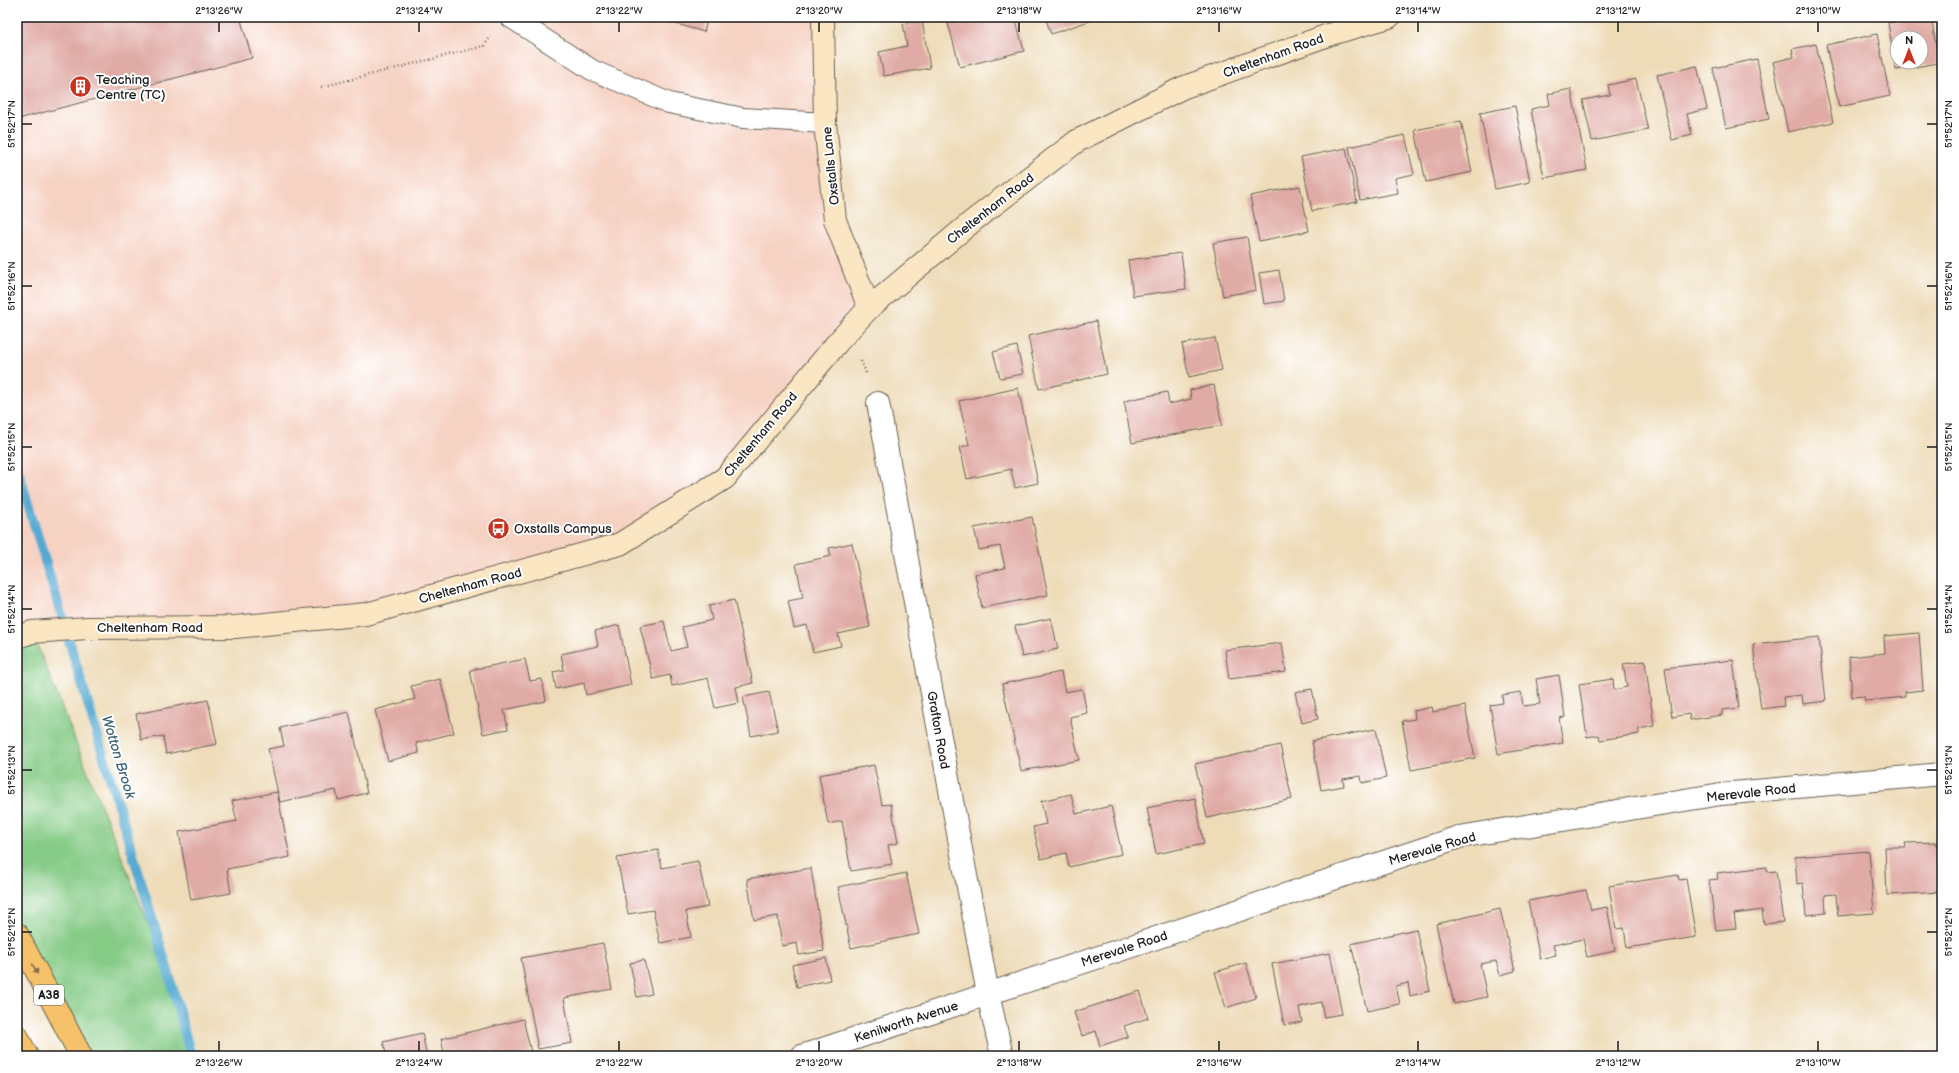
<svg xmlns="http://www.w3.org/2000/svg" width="1959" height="1073" viewBox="0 0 1959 1073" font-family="'Balsamiq Sans',sans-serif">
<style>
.built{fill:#f6d2c3}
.green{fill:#85cb86;stroke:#507451}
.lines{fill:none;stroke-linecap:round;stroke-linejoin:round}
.stream{stroke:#56aad2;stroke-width:10}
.building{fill:#e0aaa5;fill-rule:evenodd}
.lane-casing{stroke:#665f53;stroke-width:22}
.street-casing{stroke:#665f53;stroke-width:24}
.secondary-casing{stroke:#665f53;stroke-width:24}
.primary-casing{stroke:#665f53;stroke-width:24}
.path{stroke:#665f53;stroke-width:2.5;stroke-dasharray:1 3;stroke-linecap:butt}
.lane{stroke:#fff;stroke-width:20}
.street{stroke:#fff;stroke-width:22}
.secondary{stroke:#fbe6c4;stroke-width:22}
.primary{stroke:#f5c16b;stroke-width:22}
.oneway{fill:#886e44}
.ticks{fill:none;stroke:#1c1c1c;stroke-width:1.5}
.labels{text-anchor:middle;stroke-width:4;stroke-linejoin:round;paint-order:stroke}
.shield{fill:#fff;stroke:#606060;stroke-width:1}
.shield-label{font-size:12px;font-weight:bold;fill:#1c1c1c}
.street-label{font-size:13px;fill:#1c1c1c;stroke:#fff}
.poi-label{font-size:13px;fill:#1c1c1c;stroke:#fff;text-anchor:start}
.water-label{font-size:14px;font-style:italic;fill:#396377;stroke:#fff}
.neatline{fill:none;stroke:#1c1c1c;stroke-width:1.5}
.ticks-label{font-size:10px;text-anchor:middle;fill:#1c1c1c}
</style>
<rect width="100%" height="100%" fill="#fff"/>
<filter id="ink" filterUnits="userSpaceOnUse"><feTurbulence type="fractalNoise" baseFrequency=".025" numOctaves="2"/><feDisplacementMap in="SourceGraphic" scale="8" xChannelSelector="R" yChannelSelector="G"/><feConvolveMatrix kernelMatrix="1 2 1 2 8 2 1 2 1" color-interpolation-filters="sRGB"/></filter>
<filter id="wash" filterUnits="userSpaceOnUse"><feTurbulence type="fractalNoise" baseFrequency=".012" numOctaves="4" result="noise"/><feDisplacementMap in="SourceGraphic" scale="16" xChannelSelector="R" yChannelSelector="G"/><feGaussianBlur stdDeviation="0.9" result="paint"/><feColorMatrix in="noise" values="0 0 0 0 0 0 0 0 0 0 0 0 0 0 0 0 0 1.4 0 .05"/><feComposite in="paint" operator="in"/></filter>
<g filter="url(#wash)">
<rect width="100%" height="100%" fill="#eedcb9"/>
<polygon class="built" points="17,17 823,17 835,220 869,308 725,478 620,544 366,614 17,637"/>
<polygon class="green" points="32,632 170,978 191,1056 81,1056 17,934 17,637"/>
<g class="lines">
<polyline class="stream" points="17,467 170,978 191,1056"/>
</g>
<g id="blocks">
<g class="building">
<polygon points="17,17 240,17 252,58 18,119"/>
<polygon points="653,17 708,17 704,32"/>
<polygon points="971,17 1015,17 1024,51 960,67 948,23"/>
<polygon points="1045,17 1101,17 1051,34"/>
<path d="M 1919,17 L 1931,17 L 1939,63 L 1896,70 L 1888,23 ZM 1897,38 L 1921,38 L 1921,62 L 1897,62 Z"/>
<polygon points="922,20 930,68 884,76 879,52 907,46 903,24"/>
<polygon points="1877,34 1890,96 1839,107 1826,45"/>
<polygon points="1816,44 1833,122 1788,132 1773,62 1794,57 1792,49"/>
<polygon points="1757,59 1769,119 1726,128 1713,68"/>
<polygon points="1697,66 1707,109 1687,114 1692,135 1672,140 1657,75"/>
<polygon points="1636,79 1648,130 1592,141 1583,100 1610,95 1608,85"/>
<polygon points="1571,89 1587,170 1544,178 1531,109 1550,105 1548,94"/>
<polygon points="1515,106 1530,182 1495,189 1480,113"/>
<polygon points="1461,121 1472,172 1426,182 1415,130"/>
<polygon points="1405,135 1414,174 1395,178 1398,193 1360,200 1349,147"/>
<polygon points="1346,148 1357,202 1312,211 1301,157"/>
<polygon points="1300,186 1309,231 1259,241 1250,196"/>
<polygon points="1247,237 1256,290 1223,296 1213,243"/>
<polygon points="1181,253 1186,289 1133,296 1128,260"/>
<polygon points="1279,270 1284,301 1264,304 1259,273"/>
<polygon points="1096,321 1107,374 1039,389 1028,336"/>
<polygon points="1215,338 1222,370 1189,377 1182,344"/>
<polygon points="1017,346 1023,374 1000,378 993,352"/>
<polygon points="1214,385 1222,425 1132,443 1124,401 1167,392 1169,404 1191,399 1190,390"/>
<polygon points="1018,388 1038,483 1015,488 1011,469 967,479 960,447 969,445 959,401"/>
<polygon points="1032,517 1048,595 982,608 975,574 1005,568 1000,546 979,550 974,528"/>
<polygon points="852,543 870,627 838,634 841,646 813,652 807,625 794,628 788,601 803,598 796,564 831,556 829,548"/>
<polygon points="734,600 753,683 736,687 739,703 715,708 708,678 672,686 670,675 653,679 640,626 664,621 671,651 687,647 682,627 712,620 709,606"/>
<polygon points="1051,618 1058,649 1022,657 1015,626"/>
<polygon points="619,625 631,685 586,695 584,683 556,689 553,672 564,670 561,654 598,646 595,631"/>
<polygon points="1919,633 1923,690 1905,692 1905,697 1865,701 1864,696 1852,697 1849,657 1885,653 1884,636"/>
<polygon points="1819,637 1826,701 1803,704 1802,695 1792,696 1783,697 1784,706 1761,709 1753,644"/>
<polygon points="1282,643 1286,672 1229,679 1225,650"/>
<polygon points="525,659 530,681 542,679 546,701 504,710 508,729 483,734 470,670"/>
<polygon points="1733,660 1739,708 1722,710 1722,715 1690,720 1689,714 1672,717 1665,668"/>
<polygon points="1645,661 1654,726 1639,729 1639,734 1600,740 1599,735 1587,737 1579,684 1613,679 1614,690 1627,687 1623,664"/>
<polygon points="1061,672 1065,692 1082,689 1087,713 1070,717 1079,760 1021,771 1002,684"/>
<polygon points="1559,675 1565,717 1559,718 1563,743 1498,754 1490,705 1503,703 1502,695 1521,692 1523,706 1540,704 1536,679"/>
<polygon points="440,679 454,733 416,743 419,753 388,761 375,710 415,699 411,686"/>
<polygon points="1312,689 1318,719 1302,723 1295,692"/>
<polygon points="769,692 778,731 751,736 743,697"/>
<polygon points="208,700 217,744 166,754 163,736 141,740 136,714"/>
<polygon points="1465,706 1475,758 1411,770 1402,721 1415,719 1414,711 1432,707 1433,712"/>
<polygon points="349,712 367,793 338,800 336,790 280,802 268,749 284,746 280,728"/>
<polygon points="1376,729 1386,778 1362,783 1361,776 1343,779 1344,786 1321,790 1312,741"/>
<polygon points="1280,745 1292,799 1207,818 1195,764"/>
<polygon points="874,765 882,805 891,804 898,843 888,845 892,864 851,871 842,821 828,824 819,775"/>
<polygon points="277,792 290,857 227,869 231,893 191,900 179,832 237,821 232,801"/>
<polygon points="1071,794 1076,814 1111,806 1122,854 1069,867 1066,853 1041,859 1033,827 1046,824 1041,801"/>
<polygon points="1195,798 1204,844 1156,854 1147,808"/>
<polygon points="1935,842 1936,845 1942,845 1942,892 1887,895 1885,847 1906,847 1905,843"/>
<polygon points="658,850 662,868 698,861 708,907 686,911 691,937 660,943 653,910 628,914 617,858"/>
<polygon points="1869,851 1874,913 1838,916 1836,894 1825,895 1826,913 1806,915 1803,883 1797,884 1795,857"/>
<polygon points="1767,867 1767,872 1776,871 1783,922 1764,924 1762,910 1734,914 1736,928 1716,930 1709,880 1718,879 1717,873"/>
<polygon points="811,868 824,951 799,955 797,943 782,946 778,916 754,920 747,879"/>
<polygon points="906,873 919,934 851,948 838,887"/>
<polygon points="1678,875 1679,880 1686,879 1696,937 1627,948 1624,928 1616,929 1609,886"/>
<polygon points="1586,890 1591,910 1607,907 1615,951 1587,957 1583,939 1553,945 1556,955 1540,959 1528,901"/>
<polygon points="1500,909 1515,971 1500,975 1496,961 1480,964 1487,997 1454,1004 1436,924"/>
<polygon points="1416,929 1430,991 1410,996 1408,983 1396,986 1400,1004 1367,1011 1351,944"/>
<polygon points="603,943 612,989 564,998 572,1043 538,1049 521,958"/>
<polygon points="1330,953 1342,1014 1324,1017 1321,1002 1299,1007 1302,1022 1284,1025 1272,964"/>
<polygon points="826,958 830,980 797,987 792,965"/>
<polygon points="644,960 652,994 637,997 630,963"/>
<polygon points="1246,963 1256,998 1226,1008 1215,972"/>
<polygon points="1140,991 1148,1018 1124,1026 1128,1037 1100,1046 1096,1031 1082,1036 1074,1012"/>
<polygon points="523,1019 532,1056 445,1056 441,1039"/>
<polygon points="422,1033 427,1056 387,1056 383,1042"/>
</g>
</g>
</g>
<g filter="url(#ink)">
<use href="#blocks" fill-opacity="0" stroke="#665f53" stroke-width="1"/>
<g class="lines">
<defs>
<polyline id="lane" points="510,17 592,70 669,103 743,118 825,123"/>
<g id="street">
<polyline points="878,403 988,994 1002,1056"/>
<polyline points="802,1056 1459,837 1721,794 1942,774"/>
</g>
<g id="secondary">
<polyline points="823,17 825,123 835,220 869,308"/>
<polyline points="17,637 32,632 87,628 235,627 366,614 620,544 725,478 837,343 869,308 974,220 1077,141 1182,88 1331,34 1389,17"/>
</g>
<g id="primary">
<polyline points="17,934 81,1056"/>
<polyline points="17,1036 27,1056"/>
</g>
</defs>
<use href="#lane" class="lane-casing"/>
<use href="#street" class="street-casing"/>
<use href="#secondary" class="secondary-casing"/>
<use href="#primary" class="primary-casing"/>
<g class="path">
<polyline points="321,87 484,46 491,36"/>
<polyline points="861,361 867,375"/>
</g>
<use href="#lane" class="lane"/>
<use href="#street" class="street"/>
<use href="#secondary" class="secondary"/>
<use href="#primary" class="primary"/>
</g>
<defs><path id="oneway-solid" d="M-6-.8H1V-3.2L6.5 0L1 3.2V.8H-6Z"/></defs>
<use class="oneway" href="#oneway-solid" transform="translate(35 969) rotate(62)"/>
</g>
<path class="ticks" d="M 219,22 L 219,32M 419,22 L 419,32M 619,22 L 619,32M 819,22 L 819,32M 1019,22 L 1019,32M 1219,22 L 1219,32M 1418,22 L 1418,32M 1618,22 L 1618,32M 1818,22 L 1818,32M 22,124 L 32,124M 1927,124 L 1937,124M 22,286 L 32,286M 1927,286 L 1937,286M 22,447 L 32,447M 1927,447 L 1937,447M 22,609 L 32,609M 1927,609 L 1937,609M 22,770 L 32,770M 1927,770 L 1937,770M 22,932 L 32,932M 1927,932 L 1937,932M 219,1041 L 219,1051M 419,1041 L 419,1051M 619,1041 L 619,1051M 819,1041 L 819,1051M 1019,1041 L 1019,1051M 1219,1041 L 1219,1051M 1418,1041 L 1418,1051M 1618,1041 L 1618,1051M 1818,1041 L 1818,1051"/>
<defs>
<symbol id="building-disc" viewBox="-11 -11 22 22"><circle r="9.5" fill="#c8321e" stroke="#fff"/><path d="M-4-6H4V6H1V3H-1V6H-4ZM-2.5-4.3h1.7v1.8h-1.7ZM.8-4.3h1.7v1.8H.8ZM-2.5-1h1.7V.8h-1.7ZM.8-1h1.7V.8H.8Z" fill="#fff"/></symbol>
<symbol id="bus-disc" viewBox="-11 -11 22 22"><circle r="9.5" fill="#c8321e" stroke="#fff"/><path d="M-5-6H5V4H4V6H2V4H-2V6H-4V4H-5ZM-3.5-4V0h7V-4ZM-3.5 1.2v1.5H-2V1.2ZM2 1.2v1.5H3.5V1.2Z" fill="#fff"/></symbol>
</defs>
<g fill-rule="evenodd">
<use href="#building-disc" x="68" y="74" width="25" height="25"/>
<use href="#bus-disc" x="486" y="516" width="25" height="25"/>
</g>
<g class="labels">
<rect class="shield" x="34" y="985" width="30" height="20" rx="3"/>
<g class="shield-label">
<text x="49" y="999">A38</text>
</g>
<g class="street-label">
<text transform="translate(1273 55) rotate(-20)" y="5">Cheltenham Road</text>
<text transform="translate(830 166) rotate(-96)" y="5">Oxstalls Lane</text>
<text transform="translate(990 208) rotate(-38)" y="5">Cheltenham Road</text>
<text transform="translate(760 434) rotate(-50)" y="5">Cheltenham Road</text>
<text transform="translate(470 585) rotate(-15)" y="5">Cheltenham Road</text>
<text x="150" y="632">Cheltenham Road</text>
<text transform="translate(939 730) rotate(80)" y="5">Grafton Road</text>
<text transform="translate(1751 792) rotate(-6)" y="5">Merevale Road</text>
<text transform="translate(1432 848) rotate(-16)" y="5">Merevale Road</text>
<text transform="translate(1124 948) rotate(-18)" y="5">Merevale Road</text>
<text transform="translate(906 1021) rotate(-18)" y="5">Kenilworth Avenue</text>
</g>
<g class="poi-label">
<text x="96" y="84">Teaching<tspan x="96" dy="15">Centre (TC)</tspan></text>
<text x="514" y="533">Oxstalls Campus</text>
</g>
<g class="water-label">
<text transform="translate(119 757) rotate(73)" y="5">Wotton Brook</text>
</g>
</g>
<rect width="1959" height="1073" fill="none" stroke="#fff" stroke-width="44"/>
<g transform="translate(1909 50)"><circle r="19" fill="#ffffff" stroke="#a4a4a4"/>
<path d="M0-3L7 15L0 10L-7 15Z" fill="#c8321e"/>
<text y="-6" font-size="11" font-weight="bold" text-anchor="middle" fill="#1c1c1c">N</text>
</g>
<rect x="22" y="22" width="1915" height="1029" class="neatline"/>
<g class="ticks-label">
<text x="219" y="14">2°13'26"W</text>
<text x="419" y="14">2°13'24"W</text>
<text x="619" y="14">2°13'22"W</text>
<text x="819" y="14">2°13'20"W</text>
<text x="1019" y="14">2°13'18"W</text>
<text x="1219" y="14">2°13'16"W</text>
<text x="1418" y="14">2°13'14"W</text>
<text x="1618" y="14">2°13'12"W</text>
<text x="1818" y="14">2°13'10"W</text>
<text transform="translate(11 124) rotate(-90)" y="4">51°52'17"N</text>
<text transform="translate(1948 124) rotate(-90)" y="4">51°52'17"N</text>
<text transform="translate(11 286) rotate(-90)" y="4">51°52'16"N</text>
<text transform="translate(1948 286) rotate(-90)" y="4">51°52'16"N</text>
<text transform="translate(11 447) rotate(-90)" y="4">51°52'15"N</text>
<text transform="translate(1948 447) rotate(-90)" y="4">51°52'15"N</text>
<text transform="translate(11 609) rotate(-90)" y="4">51°52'14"N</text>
<text transform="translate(1948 609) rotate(-90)" y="4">51°52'14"N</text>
<text transform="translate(11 770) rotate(-90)" y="4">51°52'13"N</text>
<text transform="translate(1948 770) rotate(-90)" y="4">51°52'13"N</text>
<text transform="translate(11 932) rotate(-90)" y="4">51°52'12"N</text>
<text transform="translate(1948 932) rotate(-90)" y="4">51°52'12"N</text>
<text x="219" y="1066">2°13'26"W</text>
<text x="419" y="1066">2°13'24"W</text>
<text x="619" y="1066">2°13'22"W</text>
<text x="819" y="1066">2°13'20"W</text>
<text x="1019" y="1066">2°13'18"W</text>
<text x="1219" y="1066">2°13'16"W</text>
<text x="1418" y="1066">2°13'14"W</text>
<text x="1618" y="1066">2°13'12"W</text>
<text x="1818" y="1066">2°13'10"W</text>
</g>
</svg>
